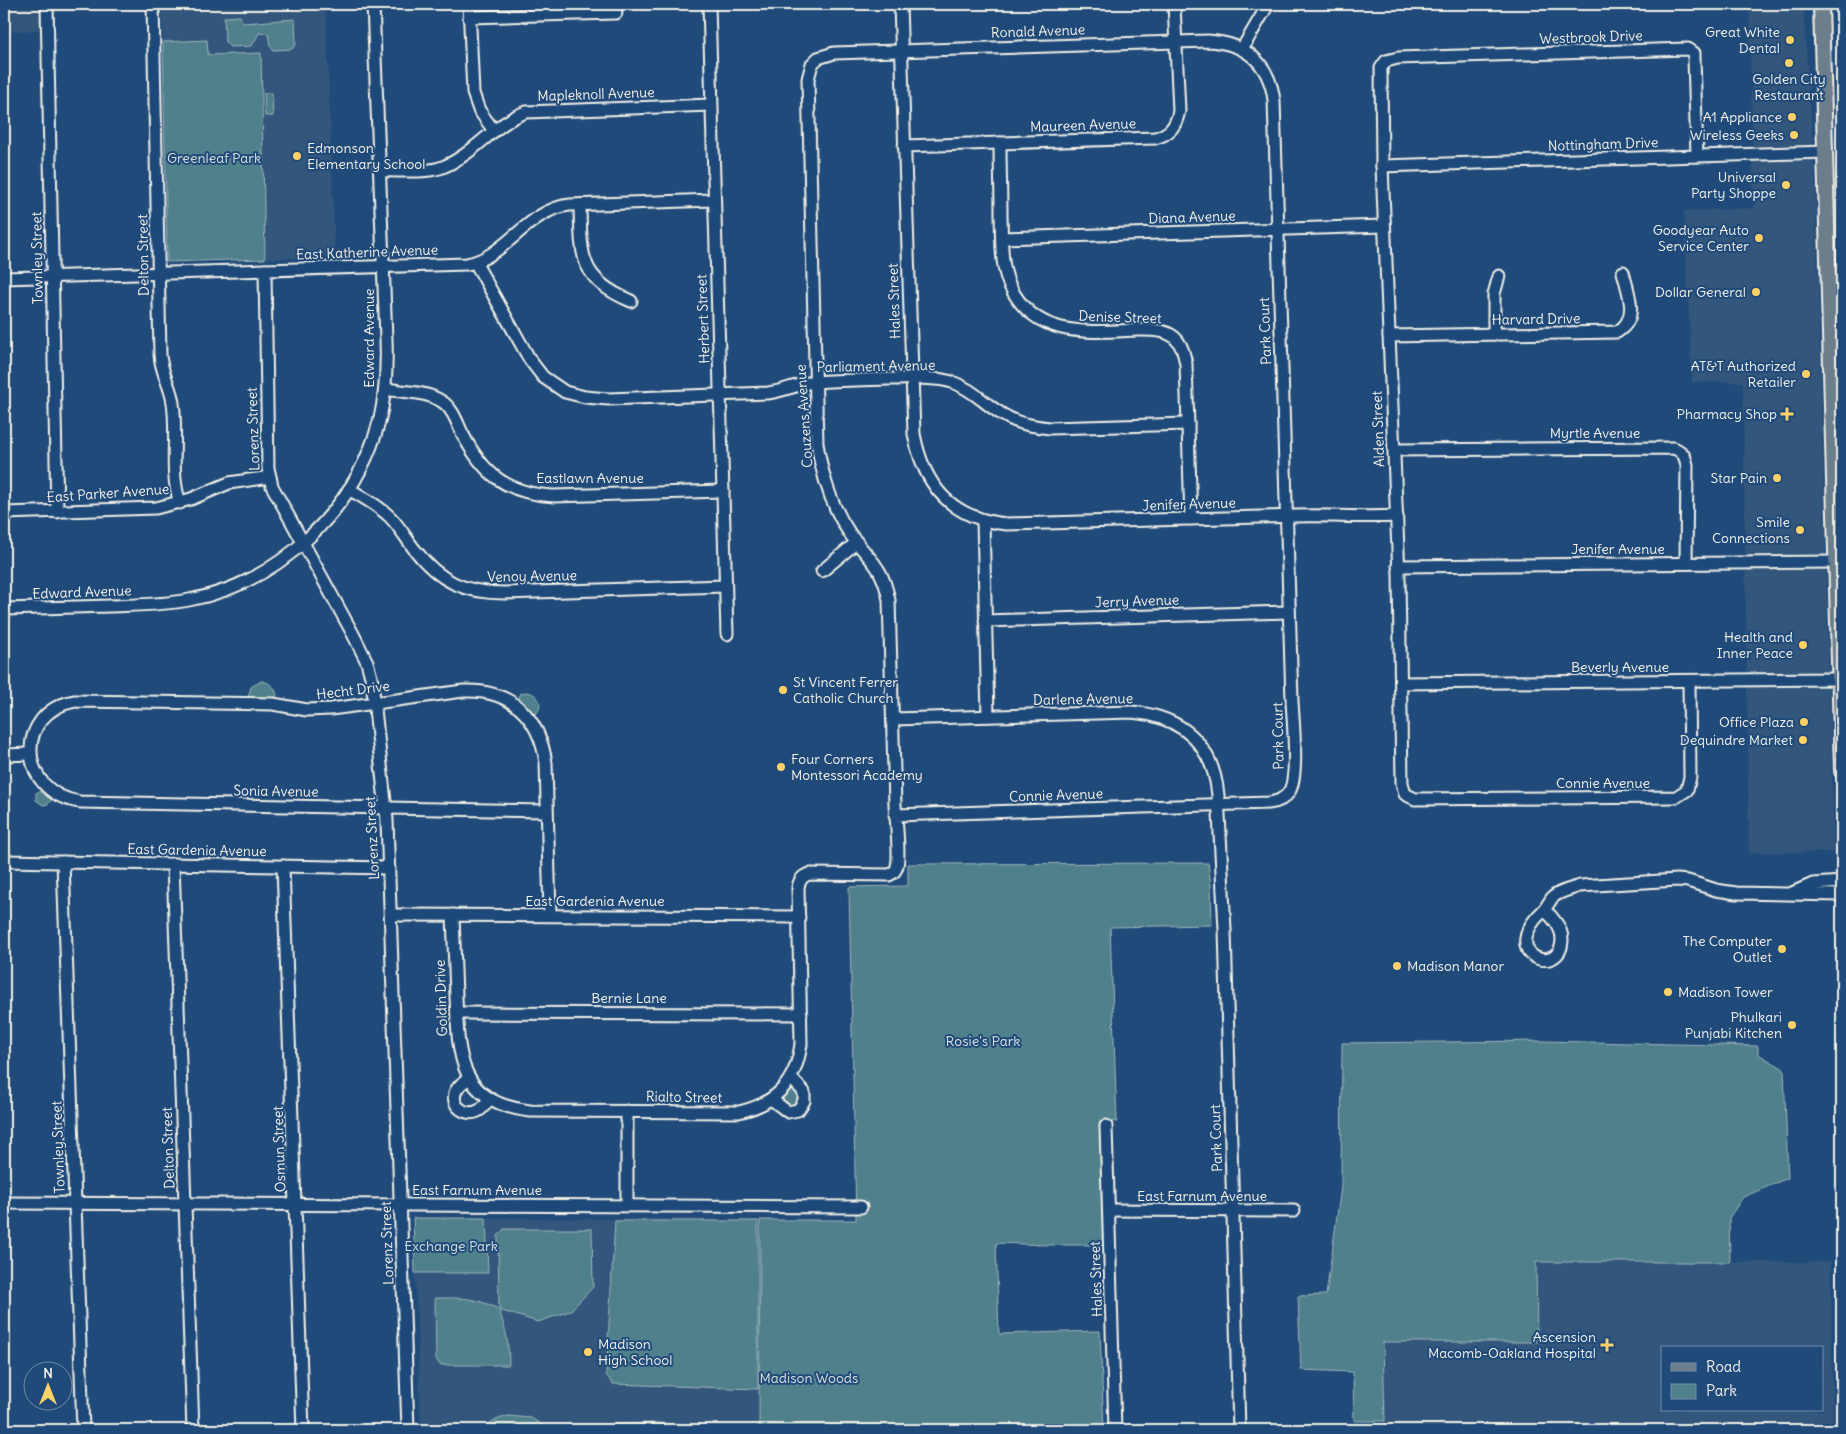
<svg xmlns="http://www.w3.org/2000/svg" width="1846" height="1434" viewBox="0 0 1846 1434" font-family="Delius,sans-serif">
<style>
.built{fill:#33567c;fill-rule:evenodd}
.green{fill:#4f808b;stroke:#a2b8ba}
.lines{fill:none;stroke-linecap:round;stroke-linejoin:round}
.minor-casing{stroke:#f4f1e8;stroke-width:15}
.major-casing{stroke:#f4f1e8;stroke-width:18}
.minor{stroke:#1f4a7a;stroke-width:11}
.major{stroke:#6c7d8b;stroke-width:14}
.poi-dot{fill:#ffd166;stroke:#1f4a7a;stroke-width:2}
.labels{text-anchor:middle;stroke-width:4;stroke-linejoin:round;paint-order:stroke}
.street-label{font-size:14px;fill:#f4f1e8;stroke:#1f4a7a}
.poi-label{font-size:14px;fill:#f4f1e8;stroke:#1f4a7a;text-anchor:end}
.park-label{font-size:14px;fill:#dbe0da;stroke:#1f4a7a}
</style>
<rect width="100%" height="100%" fill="#1f4a7a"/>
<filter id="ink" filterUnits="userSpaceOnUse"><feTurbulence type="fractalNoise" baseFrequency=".02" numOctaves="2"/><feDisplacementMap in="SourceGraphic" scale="10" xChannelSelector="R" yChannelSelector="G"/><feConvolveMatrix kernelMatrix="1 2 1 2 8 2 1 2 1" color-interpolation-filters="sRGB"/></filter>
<g filter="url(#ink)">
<g class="built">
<polygon points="4,4 326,4 335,257 265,259 261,53 207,55 207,40 163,42 162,9 57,12 39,30 4,32"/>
<polygon points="1749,4 1803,4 1815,175 1834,852 1749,853 1743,382 1692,382 1684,211 1754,208"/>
<polygon points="1836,4 1842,4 1842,153 1838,44"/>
<polygon points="486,1218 760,1220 759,1430 421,1430 415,1273 488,1273"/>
<path d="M 1536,1262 L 1831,1262 L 1833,1430 L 1385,1430 L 1382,1341 L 1537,1342 ZM 1662,1348 L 1822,1348 L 1822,1410 L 1662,1410 Z"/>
</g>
<g class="green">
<polygon points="240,16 243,23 295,19 296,44 292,49 273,50 270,46 268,34 259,33 252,46 230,47 225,42 224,17"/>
<polygon points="207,40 208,55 261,53 265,259 167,262 163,42"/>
<polygon points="264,93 272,93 273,116 265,116"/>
<path d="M 261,681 C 270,682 275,687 277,695 L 275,699 L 250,698 L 248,697 L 251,687 Z"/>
<path d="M 527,692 C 539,694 544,705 536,714 L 532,714 L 519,700 L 520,694 Z"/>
<polygon points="40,791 50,798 51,801 48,804 43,805 36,800 36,793"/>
<polygon points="1208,863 1211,885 1212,925 1110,927 1117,1122 1100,1120 1104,1245 1047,1245 996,1243 999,1334 1100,1331 1104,1430 759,1430 760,1220 856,1220 849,887 908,886 908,864"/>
<polygon points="1544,1041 1758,1046 1758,1054 1784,1069 1788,1178 1743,1197 1729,1218 1730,1262 1536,1262 1537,1342 1383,1342 1385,1421 1354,1421 1353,1372 1301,1370 1298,1296 1326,1295 1341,1187 1342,1043"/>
<polygon points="792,1087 799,1091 799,1103 791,1108 780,1100"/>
<polygon points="413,1218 486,1218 488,1273 415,1273"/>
<polygon points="615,1221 758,1221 758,1389 613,1384 606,1375"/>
<path d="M 504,1229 L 592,1229 L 593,1287 L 570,1311 L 538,1322 L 499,1310 C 506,1330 509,1344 509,1365 L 440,1365 L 436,1359 L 435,1298 C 464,1298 473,1297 499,1309 L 498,1236 Z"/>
<polygon points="508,1416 531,1418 550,1430 533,1430 516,1426 498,1430 481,1430 493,1421"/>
<polygon points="658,1423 690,1427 694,1430 614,1430 614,1424"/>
</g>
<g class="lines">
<defs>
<g id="minor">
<polyline points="47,4 57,512"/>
<path d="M 153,4 L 160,355 C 161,372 171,387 173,403 C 178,436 169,471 180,503"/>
<polyline points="469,4 473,93 479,110 494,131"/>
<polyline points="709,4 727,634"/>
<path d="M 900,4 L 914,434 C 924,487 952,519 1007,524 L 1296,516 C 1329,515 1363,518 1397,516"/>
<polyline points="469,17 616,13"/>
<polyline points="1242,49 1266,8 1265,4"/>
<path d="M 1000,143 C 1000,167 1001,191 1001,215 C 1002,238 1000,265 1010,286 C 1035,339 1089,332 1137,330 C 1149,330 1164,329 1174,337 C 1182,344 1184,354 1186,364 L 1191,519"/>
<path d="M 904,146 L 1155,138 C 1170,134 1176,126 1179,111 L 1174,4"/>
<polyline points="1382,166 1826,152"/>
<path d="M 380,171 C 398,170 428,174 445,166 C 475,153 495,123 526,112 L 711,105"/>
<path d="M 580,205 C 581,256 579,279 631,301"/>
<polyline points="1002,238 1384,226"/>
<path d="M 475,262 L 530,360 L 543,377 L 565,392 L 585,397 L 608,399 L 768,393 C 785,391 799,383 816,382 C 840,380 864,380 888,379 C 909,379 932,376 952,382 C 970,388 982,401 997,411 C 1014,423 1030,426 1050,428 L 1188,424"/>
<polyline points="265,270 268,468 272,486 353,634 367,662 372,681 387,820 408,1430"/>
<path d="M 4,278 L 467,264 C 506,257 528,209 570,205 L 714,200"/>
<polyline points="1494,334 1494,294 1499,276"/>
<path d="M 1389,336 L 1617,332 C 1640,318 1628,293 1623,272"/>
<path d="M 385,389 C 402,392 426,391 441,401 C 452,407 457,422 462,433 C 483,474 507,494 554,496 L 723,491"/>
<path d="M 1394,450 L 1674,448 C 1683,452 1685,456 1687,465 L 1686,563"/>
<path d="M 349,489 C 362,497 378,505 390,517 C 400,527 407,540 415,550 C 440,582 465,593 504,593 L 725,586"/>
<polyline points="4,513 156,508 191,499 229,483 270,477"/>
<polyline points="983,521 988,716"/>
<polyline points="1398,566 1837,562"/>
<polyline points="822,571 857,542"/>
<path d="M 4,609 C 39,608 75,607 110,606 C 136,605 163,605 189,600 C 279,583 355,510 379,422 C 386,395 387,367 386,339 L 373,4"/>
<polyline points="985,621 1289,612"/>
<polyline points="1689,681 1690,777 1687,790 1676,797 1415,799 1405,794 1402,783 1399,575 1382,166 1381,68 1386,61 1398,58 1688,49 1694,53 1694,58 1697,156"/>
<polyline points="1401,683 1840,679"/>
<path d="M 893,719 L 1132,712 C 1183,717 1213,744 1218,795 L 1225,930 L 1239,1430"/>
<polyline points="4,755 30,754"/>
<path d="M 547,811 L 80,802 C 17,793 14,712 75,701 L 273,704 L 307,710 L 331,709 L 463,691 C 511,689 539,716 546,763 L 550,915"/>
<polyline points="4,861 389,868"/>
<polyline points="63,862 83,1430"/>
<polyline points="173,864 193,1430"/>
<polyline points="283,866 303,1430"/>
<polyline points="1792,893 1813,884 1842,882"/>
<path d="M 1544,910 C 1552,916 1562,928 1562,939 C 1562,979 1495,956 1543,911 C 1547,907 1549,902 1552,898 C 1559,891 1571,889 1580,886 L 1677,880 L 1688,881 L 1716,890 L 1736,893 L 1842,895"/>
<polyline points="391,915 799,917"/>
<path d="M 453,915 C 454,942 455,969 456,996 C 458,1056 458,1102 530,1111 L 739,1112 C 777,1103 796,1082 801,1044 L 798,887 C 800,879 803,875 811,874 L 889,875 C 894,873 896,871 897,866 C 900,854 896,819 895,805 L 889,600 C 882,564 870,561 850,534 C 831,506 822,476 817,443 L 808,79 L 812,64 L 818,58 L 834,53 L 1208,41 C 1245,43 1269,62 1274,100 L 1292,701 C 1293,721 1299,777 1289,792 C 1284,800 1277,802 1269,803 L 895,815"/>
<polyline points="457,1013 801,1014"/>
<path d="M 469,1078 C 464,1082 457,1086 455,1093 C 451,1106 466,1117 478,1111 C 483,1109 486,1103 489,1099"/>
<polyline points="771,1099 788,1112 798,1110 804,1101 804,1092 791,1078"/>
<polyline points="1106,1126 1115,1430"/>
<polyline points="4,1203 861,1207"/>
<polyline points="627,1205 627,1111"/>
<polyline points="1109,1210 1294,1211"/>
</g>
<polyline id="major" points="1821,4 1842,771"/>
</defs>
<use href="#minor" class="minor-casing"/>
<use href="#major" class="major-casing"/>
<use href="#minor" class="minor"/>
<use href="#major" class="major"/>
</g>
</g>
<g class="poi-dot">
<circle cx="1790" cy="40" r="5"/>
<circle cx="1789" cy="63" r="5"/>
<circle cx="1792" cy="117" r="5"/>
<circle cx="1794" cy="135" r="5"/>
<circle cx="297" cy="156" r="5"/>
<circle cx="1786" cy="185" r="5"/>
<circle cx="1759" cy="238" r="5"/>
<circle cx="1756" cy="292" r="5"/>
<circle cx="1806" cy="374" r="5"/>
<path d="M1784.5 406.5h5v5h5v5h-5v5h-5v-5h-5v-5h5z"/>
<circle cx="1777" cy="478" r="5"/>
<circle cx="1800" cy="530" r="5"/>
<circle cx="1803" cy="645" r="5"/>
<circle cx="783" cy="690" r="5"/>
<circle cx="1804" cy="722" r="5"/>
<circle cx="1803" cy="740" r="5"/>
<circle cx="781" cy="767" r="5"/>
<circle cx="1782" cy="949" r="5"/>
<circle cx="1397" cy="966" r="5"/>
<circle cx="1668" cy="992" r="5"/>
<circle cx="1792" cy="1025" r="5"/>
<path d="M1604.5 1337.5h5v5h5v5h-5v5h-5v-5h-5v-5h5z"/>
<circle cx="588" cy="1352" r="5"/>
</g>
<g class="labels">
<g class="street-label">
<text transform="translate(1038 31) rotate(-2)" y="5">Ronald Avenue</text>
<text transform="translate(1591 37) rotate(-2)" y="5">Westbrook Drive</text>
<text transform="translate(596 94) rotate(-2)" y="5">Mapleknoll Avenue</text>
<text transform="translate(1083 125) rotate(-2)" y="5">Maureen Avenue</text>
<text transform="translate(1603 144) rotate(-2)" y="5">Nottingham Drive</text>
<text transform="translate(1192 217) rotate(-2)" y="5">Diana Avenue</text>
<text transform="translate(367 252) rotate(-2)" y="5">East Katherine Avenue</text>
<text transform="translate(143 255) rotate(-91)" y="5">Delton Street</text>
<text transform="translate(37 258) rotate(-91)" y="5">Townley Street</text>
<text transform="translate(894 301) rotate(-92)" y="5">Hales Street</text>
<text transform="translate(1120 317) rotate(2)" y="5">Denise Street</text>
<text transform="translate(703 319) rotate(-92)" y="5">Herbert Street</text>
<text transform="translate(1536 319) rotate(-1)" y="5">Harvard Drive</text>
<text transform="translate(1265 331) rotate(-92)" y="5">Park Court</text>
<text transform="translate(369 338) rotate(-90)" y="5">Edward Avenue</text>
<text transform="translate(876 366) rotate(-1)" y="5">Parliament Avenue</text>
<text transform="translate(804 416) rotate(-94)" y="5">Couzens Avenue</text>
<text transform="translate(253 429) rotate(-92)" y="5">Lorenz Street</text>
<text transform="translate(1378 429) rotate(-92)" y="5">Alden Street</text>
<text x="1595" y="438">Myrtle Avenue</text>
<text x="590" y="483">Eastlawn Avenue</text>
<text transform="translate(108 493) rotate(-4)" y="5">East Parker Avenue</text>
<text transform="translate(1189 504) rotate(-2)" y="5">Jenifer Avenue</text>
<text x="1618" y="554">Jenifer Avenue</text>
<text transform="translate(532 576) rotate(-1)" y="5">Venoy Avenue</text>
<text transform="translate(82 592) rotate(-2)" y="5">Edward Avenue</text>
<text transform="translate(1137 601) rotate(-2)" y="5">Jerry Avenue</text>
<text x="1620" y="672">Beverly Avenue</text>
<text transform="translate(353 690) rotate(-7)" y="5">Hecht Drive</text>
<text transform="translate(1083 699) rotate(-1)" y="5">Darlene Avenue</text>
<text transform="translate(1278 736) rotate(-91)" y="5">Park Court</text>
<text x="1603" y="788">Connie Avenue</text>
<text transform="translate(276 791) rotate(1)" y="5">Sonia Avenue</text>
<text transform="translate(1056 795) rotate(-2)" y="5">Connie Avenue</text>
<text transform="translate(372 838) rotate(-93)" y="5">Lorenz Street</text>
<text transform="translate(197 850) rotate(1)" y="5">East Gardenia Avenue</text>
<text x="595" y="906">East Gardenia Avenue</text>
<text transform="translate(441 998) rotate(-92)" y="5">Goldin Drive</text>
<text x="629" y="1003">Bernie Lane</text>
<text transform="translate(684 1097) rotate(1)" y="5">Rialto Street</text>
<text transform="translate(1216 1138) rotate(-92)" y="5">Park Court</text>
<text transform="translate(58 1147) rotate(-92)" y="5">Townley Street</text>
<text transform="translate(168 1148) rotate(-92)" y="5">Delton Street</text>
<text transform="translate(279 1149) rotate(-92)" y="5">Osmun Street</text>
<text x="477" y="1195">East Farnum Avenue</text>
<text x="1202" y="1201">East Farnum Avenue</text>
<text transform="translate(387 1243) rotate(-92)" y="5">Lorenz Street</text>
<text transform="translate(1096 1279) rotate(-92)" y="5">Hales Street</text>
</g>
<g class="poi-label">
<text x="1780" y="37">Great White<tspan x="1780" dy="16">Dental</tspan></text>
<text x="1789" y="84" text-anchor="middle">Golden City<tspan x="1789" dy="16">Restaurant</tspan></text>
<text x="1782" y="122">A1 Appliance</text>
<text x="1784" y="140">Wireless Geeks</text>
<text x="307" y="153" text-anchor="start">Edmonson<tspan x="307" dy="16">Elementary School</tspan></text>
<text x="1776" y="182">Universal<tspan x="1776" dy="16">Party Shoppe</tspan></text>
<text x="1749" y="235">Goodyear Auto<tspan x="1749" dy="16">Service Center</tspan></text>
<text x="1746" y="297">Dollar General</text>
<text x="1796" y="371">AT&amp;T Authorized<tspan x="1796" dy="16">Retailer</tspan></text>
<text x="1777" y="419">Pharmacy Shop</text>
<text x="1767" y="483">Star Pain</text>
<text x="1790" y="527">Smile<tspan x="1790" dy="16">Connections</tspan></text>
<text x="1793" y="642">Health and<tspan x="1793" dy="16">Inner Peace</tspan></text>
<text x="793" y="687" text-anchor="start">St Vincent Ferrer<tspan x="793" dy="16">Catholic Church</tspan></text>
<text x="1794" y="727">Office Plaza</text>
<text x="1793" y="745">Dequindre Market</text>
<text x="791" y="764" text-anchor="start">Four Corners<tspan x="791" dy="16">Montessori Academy</tspan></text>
<text x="1772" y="946">The Computer<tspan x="1772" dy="16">Outlet</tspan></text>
<text x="1407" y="971" text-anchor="start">Madison Manor</text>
<text x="1678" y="997" text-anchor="start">Madison Tower</text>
<text x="1782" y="1022">Phulkari<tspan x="1782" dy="16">Punjabi Kitchen</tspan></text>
<text x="1596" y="1342">Ascension<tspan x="1596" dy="16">Macomb-Oakland Hospital</tspan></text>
<text x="598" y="1349" text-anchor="start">Madison<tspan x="598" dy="16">High School</tspan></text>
</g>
<g class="park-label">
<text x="214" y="163">Greenleaf Park</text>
<text x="983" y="1046">Rosie's Park</text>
<text x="451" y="1251">Exchange Park</text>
<text x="809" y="1383">Madison Woods</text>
</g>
</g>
<rect width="1846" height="1434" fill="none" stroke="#1f4a7a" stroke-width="20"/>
<rect x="10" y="10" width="1826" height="1414" fill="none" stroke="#f4f1e8" stroke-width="2" filter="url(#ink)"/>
<rect x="1661" y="1346" width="162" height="65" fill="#1f4a7a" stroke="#748da6"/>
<rect x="1671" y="1363" width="25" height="8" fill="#6c7d8b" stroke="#748da6"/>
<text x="1706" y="1372" font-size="15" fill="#f4f1e8">Road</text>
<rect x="1671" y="1384" width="25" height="15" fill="#4f808b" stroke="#748da6"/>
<text x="1706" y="1396" font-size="15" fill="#f4f1e8">Park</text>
<g transform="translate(48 1386)"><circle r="24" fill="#1f4a7a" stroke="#748da6"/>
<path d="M0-4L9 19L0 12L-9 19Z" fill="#ffd166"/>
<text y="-8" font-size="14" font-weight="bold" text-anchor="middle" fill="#f4f1e8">N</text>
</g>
</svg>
